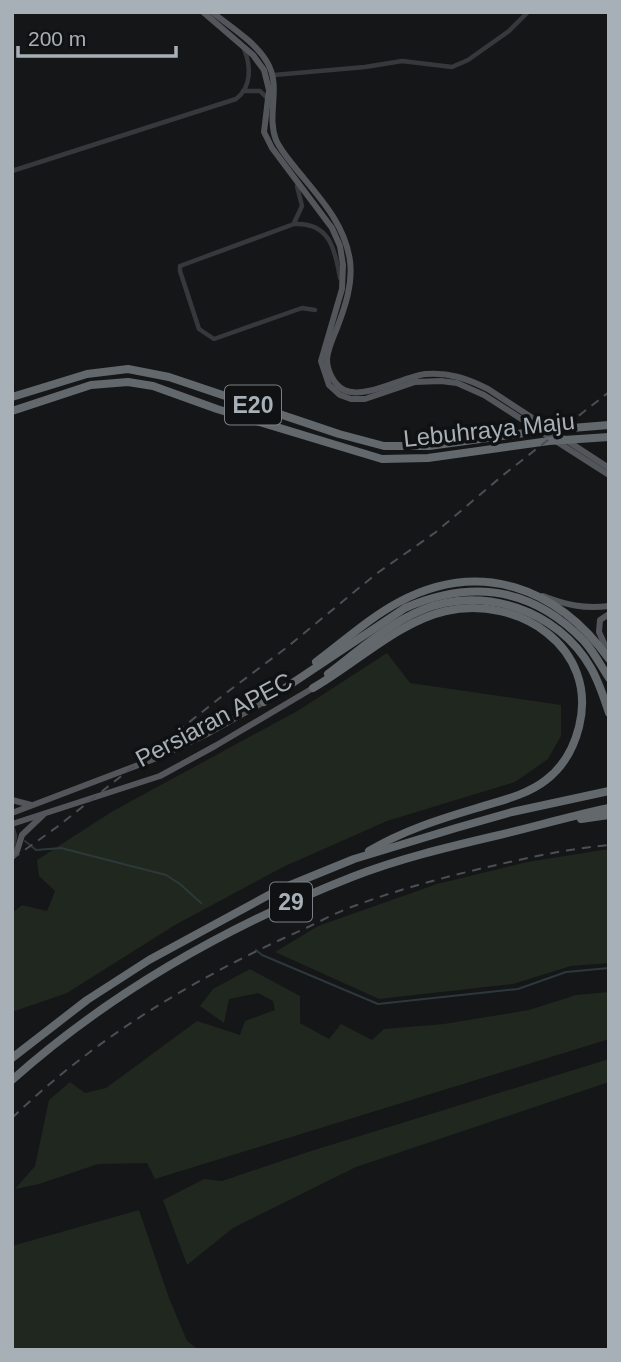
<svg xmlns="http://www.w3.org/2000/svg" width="621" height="1362" viewBox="0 0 621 1362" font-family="Arial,sans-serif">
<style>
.green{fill:#20271f}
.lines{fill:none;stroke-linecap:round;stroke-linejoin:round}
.stream{stroke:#2c383b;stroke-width:2}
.street{stroke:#36393c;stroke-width:4.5}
.primary{stroke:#52565b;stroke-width:6}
.highway{stroke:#63686d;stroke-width:8}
.rail{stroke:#4b4f53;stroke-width:2;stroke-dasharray:9 7;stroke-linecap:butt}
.labels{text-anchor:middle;stroke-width:7;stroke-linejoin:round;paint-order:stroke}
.shield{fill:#101112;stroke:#7a8086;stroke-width:2}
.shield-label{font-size:23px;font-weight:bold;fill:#a8b0b7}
.street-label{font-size:24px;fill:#a8b0b7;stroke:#101112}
</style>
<rect width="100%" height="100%" fill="#151617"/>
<g class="green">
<polygon points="387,653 410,683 561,705 561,736 548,759 515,782 387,821 283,867 175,925 67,993 12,1012 12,913 22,905 47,911 55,891 39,876 37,860 113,811 299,710"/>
<polygon points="609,849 609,963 571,966 513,984 379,999 275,952 318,926 437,884 527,862"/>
<polygon points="250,969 300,996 300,1023 329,1039 341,1024 372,1040 384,1029 444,1024 529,1010 576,995 609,992 609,1039 155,1179 147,1163 98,1164 39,1184 15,1189 35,1166 49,1100 70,1082 85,1093 106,1088 197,1021 240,1035 245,1021 275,1010 273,1001 258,993 229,999 224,1023 200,1006 213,989"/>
<polygon points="609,1059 609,1082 356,1167 233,1228 187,1265 163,1200 204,1179 222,1181 308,1152"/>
<polygon points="139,1210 169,1298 187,1341 199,1350 12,1350 12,1246"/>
</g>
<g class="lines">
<g class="stream">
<polyline points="25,841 36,850 61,848 166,875 180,884 201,903"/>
<polyline points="256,950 262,955 378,1004 518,989 566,972 609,968"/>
</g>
<g class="street">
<polyline points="274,75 365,67 402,61 452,67 468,60 509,31 528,12"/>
<polyline points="243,91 260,91 267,98"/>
<path d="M 12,171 L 236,99 C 252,87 251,66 244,49"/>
<polyline points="294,223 302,206 297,186"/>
<path d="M 315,310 L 302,308 L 214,339 L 199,329 L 180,271 L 180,266 L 294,224 C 329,222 335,248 340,278"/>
<polyline points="12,825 15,836 12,852"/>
</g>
<g class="primary">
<polyline points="203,12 253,55 264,70 269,90 264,132 272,148 332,228 340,246 343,265 342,289 321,361 329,385 340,395 351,399 365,399 415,382 441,381 457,383 484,395 609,475"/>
<path d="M 212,12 C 231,27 255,42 267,62 C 282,87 266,114 276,140 C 281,151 290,161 297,170 C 320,198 345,224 350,261 C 353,284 345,307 337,328 C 333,338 328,348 327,359 C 327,370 333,384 344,390 C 365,400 404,376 426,374 C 449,372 468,379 488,389 L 609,468"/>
<path d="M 543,596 C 566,605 584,609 609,606"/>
<polyline points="609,614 600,620 599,632 609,654"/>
<polyline points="12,800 31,805"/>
<polyline points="12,813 154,759 209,733 264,702"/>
<polyline points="12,824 160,776 215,746 313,688"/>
<polyline points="12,857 17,851 22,835 43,815"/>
</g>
<g class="highway">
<polyline points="12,397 87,374 128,369 169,377 339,434 384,446 429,446 547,430 609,425"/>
<polyline points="12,411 91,385 128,382 153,386 217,409 382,459 428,458 549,441 609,437"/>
<path d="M 316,662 C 343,642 369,618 399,602 C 480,559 557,587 609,659"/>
<path d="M 328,674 C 357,652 388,624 422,610 C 483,585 558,610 591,668 C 599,682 604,698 609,713"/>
<path d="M 313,688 C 355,664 400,621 446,611 C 518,595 599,647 579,727 C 574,747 563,767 546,780 C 527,795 500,801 477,808 C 440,819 402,831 369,851"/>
<path d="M 264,702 L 405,608 C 472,579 532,587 584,641 C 594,652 601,666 609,678"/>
<polyline points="581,819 609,815"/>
<polyline points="12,1058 87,1000 149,960 278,890 354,859 456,828 512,812 609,791"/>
<path d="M 12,1080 C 111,992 230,925 352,877 C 398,859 448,847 495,836 C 533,827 571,816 609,808"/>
</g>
<g class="rail">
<polyline points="12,859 57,827 226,693 286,648 376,574 436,532 502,476 609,392"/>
<path d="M 12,1118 C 96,1037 198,976 304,929 C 321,921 339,911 357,905 C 397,890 438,879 479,869 C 522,859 565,849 609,845"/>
</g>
</g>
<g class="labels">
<g class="shield">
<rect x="225" y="385.5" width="56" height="39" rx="5"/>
<rect x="270" y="882.5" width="42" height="39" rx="5"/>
</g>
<g class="shield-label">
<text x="253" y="413">E20</text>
<text x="291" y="910">29</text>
</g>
<g class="street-label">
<text transform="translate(489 430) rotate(-6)" y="8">Lebuhraya Maju</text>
<text transform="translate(214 720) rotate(-28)" y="8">Persiaran APEC</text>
</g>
</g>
<rect width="621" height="1362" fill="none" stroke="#a8b0b7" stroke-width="28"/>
<path d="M18 46v10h158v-10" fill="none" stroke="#a8b0b7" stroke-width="3.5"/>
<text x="28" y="46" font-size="21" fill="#a8b0b7" stroke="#101112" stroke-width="5" paint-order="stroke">200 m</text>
</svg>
